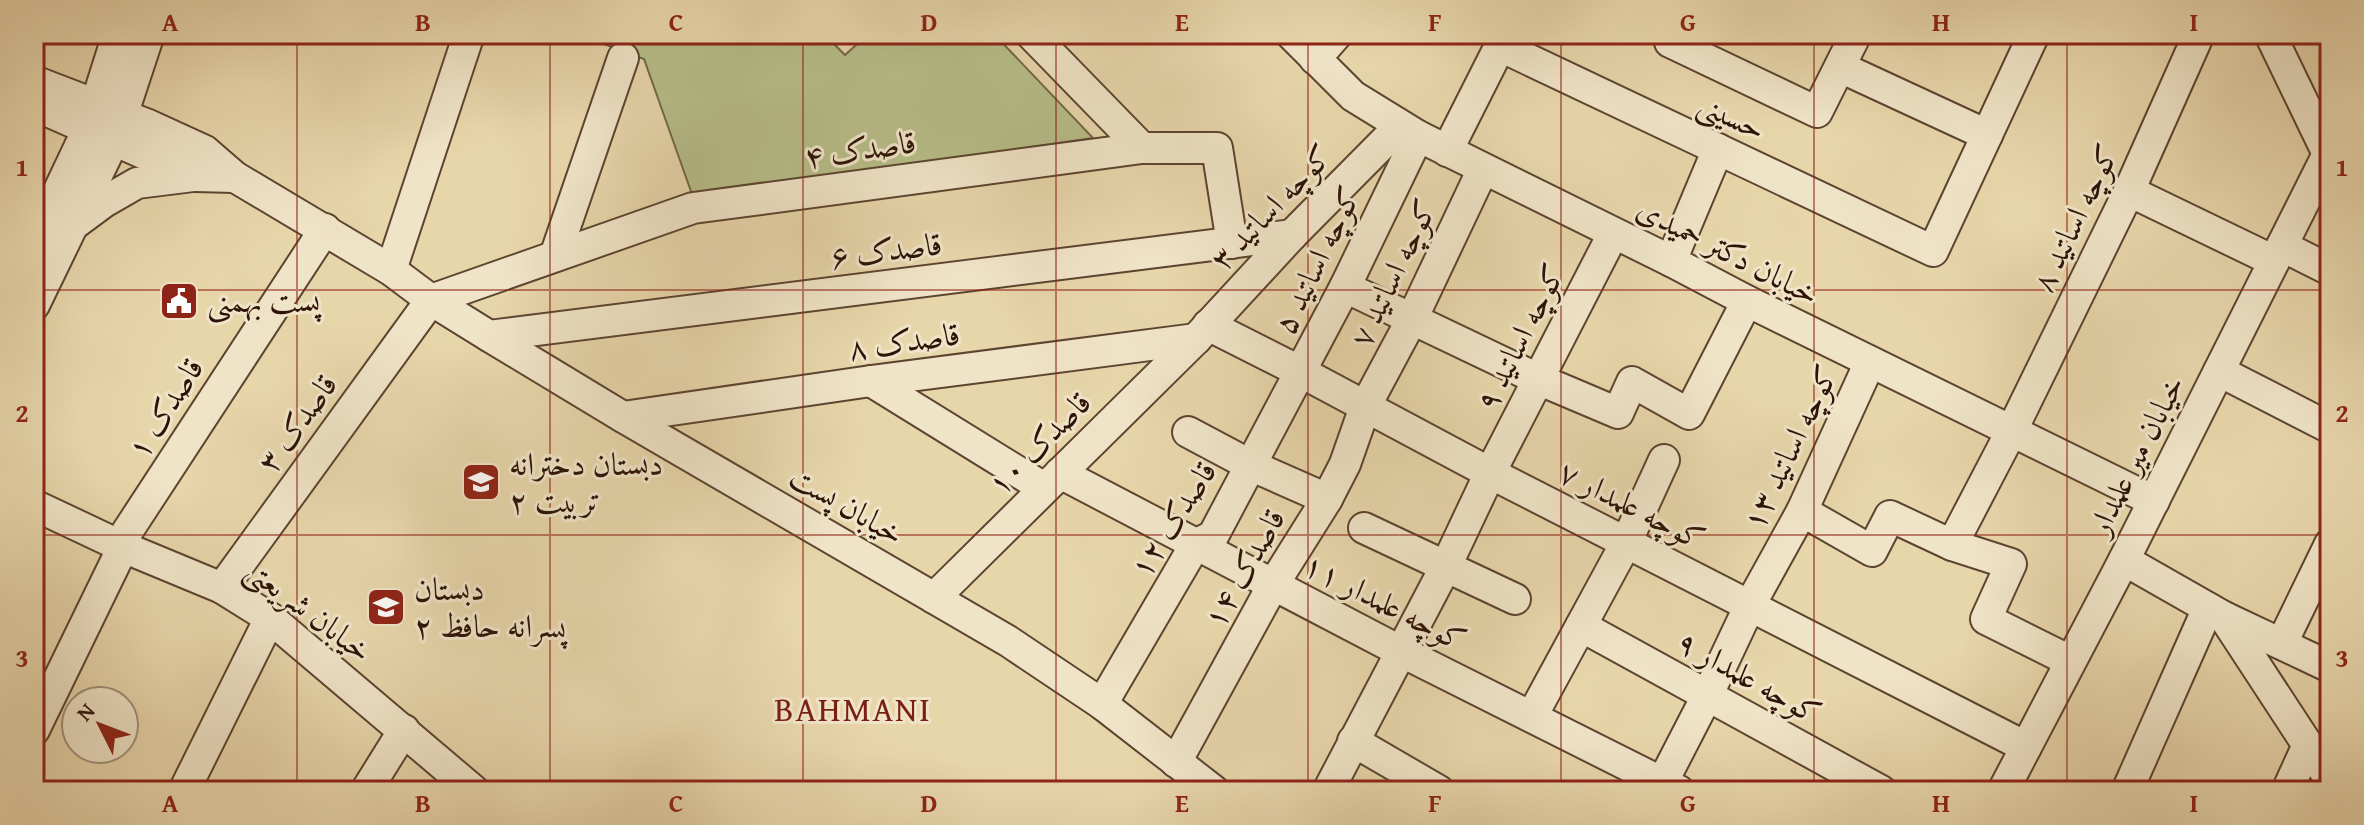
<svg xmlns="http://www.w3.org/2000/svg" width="2364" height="825" viewBox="0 0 2364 825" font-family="'Gentium Book Plus',Amiri,serif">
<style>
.green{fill:#b6bd88;stroke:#726848;stroke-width:2}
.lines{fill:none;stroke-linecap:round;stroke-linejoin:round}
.minor-casing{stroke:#5c4430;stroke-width:34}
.minor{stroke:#f0e4c8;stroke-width:30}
.grid{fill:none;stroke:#8f2418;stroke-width:2;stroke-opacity:0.55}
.labels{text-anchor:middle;stroke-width:6;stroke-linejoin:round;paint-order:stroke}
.street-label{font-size:32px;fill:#2d1307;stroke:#f0e4c8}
.poi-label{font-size:32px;fill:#2d1307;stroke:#f0e4c8;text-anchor:start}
.neighbourhood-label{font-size:34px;letter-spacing:2px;fill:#7a1f14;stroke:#f0e4c8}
.neatline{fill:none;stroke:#8f2418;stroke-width:3}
.grid-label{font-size:26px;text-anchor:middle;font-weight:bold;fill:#8f2418}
</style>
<rect width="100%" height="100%" fill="#e8d6ab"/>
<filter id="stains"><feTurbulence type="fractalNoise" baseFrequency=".0025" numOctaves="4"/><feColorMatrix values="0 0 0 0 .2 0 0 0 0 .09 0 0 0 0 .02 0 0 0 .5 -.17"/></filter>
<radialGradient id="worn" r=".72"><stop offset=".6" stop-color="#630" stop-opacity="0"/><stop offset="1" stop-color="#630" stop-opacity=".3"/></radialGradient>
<polygon class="green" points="577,34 824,34 845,55 868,34 994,34 1093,138 693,197 644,59"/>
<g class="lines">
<defs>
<g id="minor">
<polyline points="1031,34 1142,148"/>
<polyline points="1291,34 1353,96 1418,136 1671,261 1747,301 2154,501"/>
<polyline points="1674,34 1670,42 1817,112 1856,34"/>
<polyline points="2270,34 2328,154"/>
<polyline points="1500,46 1933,251 2034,34"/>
<polyline points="1315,59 1337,34"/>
<polyline points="1840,67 1987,135"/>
<polyline points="34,81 146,124 205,151 235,177 391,270 431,300 489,336 623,417 1008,641 1102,704 1214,791"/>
<polyline points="34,105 195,176 235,177"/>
<polyline points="1447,151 1506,34"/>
<polyline points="2129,191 2274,261"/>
<polyline points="77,222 104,202 137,183 193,176"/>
<polyline points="34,243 88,129 118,34"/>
<polyline points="2282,246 2330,270"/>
<polyline points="555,256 623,58"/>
<polyline points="1671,261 1718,149"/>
<polyline points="391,270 469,34"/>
<polyline points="1345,287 1540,380 1618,413 1632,382 1689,414 1747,301"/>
<polyline points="431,300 693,208 1142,148 1217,148 1232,243"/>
<polyline points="34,305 114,140 149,34"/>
<polyline points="1208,325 1301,372 1490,473 2026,747"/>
<polyline points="489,336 1292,235"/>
<polyline points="2219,371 2330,428"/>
<polyline points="871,381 1044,488"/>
<polyline points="623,417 871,381 1196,339"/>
<polyline points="1188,432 1250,465 1327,499"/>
<polyline points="1060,473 1400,651 1679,791"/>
<polyline points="34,505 123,547 222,588 270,618 474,791"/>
<polyline points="1802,511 1872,551 1890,516 1952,545 2011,564 1986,619 2070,661"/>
<polyline points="1364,528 1515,599"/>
<polyline points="1952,545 2012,430 2129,191 2199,34"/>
<polyline points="2124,560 2224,617 2330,667"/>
<polyline points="222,588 431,300"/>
<polyline points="934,598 1196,339 1292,235 1400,126"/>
<polyline points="2224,617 2330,779"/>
<polyline points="1581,626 1881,791"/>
<polyline points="2282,643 2330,544"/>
<polyline points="1102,704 1195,545 1213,536 1345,287 1418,136"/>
<polyline points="1532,716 1626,543 1664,460"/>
<polyline points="34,730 123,547 127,532 325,229"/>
<polyline points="1353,741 1439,791"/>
<polyline points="1176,762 1273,585 1327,499 1345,464 1365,407 1412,319 1483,169"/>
<polyline points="184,791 270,618"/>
<polyline points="366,791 404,730"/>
<polyline points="1328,791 1446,566 1490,473 1613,234"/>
<polyline points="1658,791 1708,694 1750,605 1802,511 1870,362"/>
<polyline points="2003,791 2124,560 2330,150"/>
<polyline points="2127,791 2208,608"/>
<polyline points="2287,791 2307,747"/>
</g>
</defs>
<use href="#minor" class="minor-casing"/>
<use href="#minor" class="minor"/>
</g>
<path class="grid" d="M 297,34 L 297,791M 550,34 L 550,791M 803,34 L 803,791M 1056,34 L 1056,791M 1308,34 L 1308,791M 1561,34 L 1561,791M 1814,34 L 1814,791M 2067,34 L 2067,791M 34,290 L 2330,290M 34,535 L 2330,535"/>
<defs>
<symbol id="civic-square" viewBox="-11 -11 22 22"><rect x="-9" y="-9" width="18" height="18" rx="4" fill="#8f2418" stroke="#f0e4c8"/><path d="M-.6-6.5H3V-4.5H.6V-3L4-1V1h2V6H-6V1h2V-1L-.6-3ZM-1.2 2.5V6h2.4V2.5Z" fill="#fff"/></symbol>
<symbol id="school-square" viewBox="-11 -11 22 22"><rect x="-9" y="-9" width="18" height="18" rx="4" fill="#8f2418" stroke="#f0e4c8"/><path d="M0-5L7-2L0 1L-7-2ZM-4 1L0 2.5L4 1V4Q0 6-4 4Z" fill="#fff"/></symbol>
</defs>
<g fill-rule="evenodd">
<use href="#civic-square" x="157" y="279" width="44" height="44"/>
<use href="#school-square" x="459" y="460" width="44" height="44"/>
<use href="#school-square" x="364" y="585" width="44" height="44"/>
</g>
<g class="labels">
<g class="street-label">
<text transform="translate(1732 116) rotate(25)" y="11">حسینی</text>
<text transform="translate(860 149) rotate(-8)" y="11">قاصدک ۴</text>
<text transform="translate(1271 207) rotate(-46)" y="11">کوچه اساتید ۳</text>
<text transform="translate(2075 218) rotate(-64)" y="11">کوچه اساتید ۸</text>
<text transform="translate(886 250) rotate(-7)" y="11">قاصدک ۶</text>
<text transform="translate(1728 251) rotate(27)" y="11">خیابان دکتر حمیدی</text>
<text transform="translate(1317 260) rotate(-64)" y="11">کوچه اساتید ۵</text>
<text transform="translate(1393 273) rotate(-64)" y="11">کوچه اساتید ۷</text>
<text transform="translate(1520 337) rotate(-63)" y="11">کوچه اساتید ۹</text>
<text transform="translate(904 341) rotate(-8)" y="11">قاصدک ۸</text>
<text transform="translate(165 408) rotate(-57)" y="11">قاصدک ۱</text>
<text transform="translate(297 423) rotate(-54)" y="11">قاصدک ۳</text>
<text transform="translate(1039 443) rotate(-45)" y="11">قاصدک ۱۰</text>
<text transform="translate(1790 447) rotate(-64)" y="11">کوچه اساتید ۱۳</text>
<text transform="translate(2136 455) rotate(-63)" y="11">خیابان میر علمدار</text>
<text transform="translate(847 505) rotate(30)" y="11">خیابان پست</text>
<text transform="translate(1632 505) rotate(27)" y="11">کوچه علمدار ۷</text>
<text transform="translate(1173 519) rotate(-57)" y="11">قاصدک ۱۲</text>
<text transform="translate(1244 568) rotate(-60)" y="11">قاصدک ۱۴</text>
<text transform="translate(1385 602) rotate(27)" y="11">کوچه علمدار ۱۱</text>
<text transform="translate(309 610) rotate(37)" y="11">خیابان شریعتی</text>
<text transform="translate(1749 677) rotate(29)" y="11">کوچه علمدار ۹</text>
</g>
<g class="poi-label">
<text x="207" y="312">پست بهمنی</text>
<text x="509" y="475">دبستان دخترانه<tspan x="509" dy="37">تربیت ۲</tspan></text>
<text x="414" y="600">دبستان<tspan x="414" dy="37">پسرانه حافظ ۲</tspan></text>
</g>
<g class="neighbourhood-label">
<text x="853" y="721">BAHMANI</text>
</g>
</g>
<rect width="2364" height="825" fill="none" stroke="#e8d6ab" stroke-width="88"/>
<g transform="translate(100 725) rotate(312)"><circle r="38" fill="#f0e4c8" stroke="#a2907b" stroke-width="2"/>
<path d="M0-6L14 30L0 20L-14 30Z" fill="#8f2418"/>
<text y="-12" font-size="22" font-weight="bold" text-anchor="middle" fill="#2d1307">N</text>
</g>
<rect x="44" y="44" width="2276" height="737" class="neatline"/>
<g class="grid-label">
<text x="170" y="31">A</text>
<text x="423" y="31">B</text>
<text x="676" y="31">C</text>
<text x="929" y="31">D</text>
<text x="1182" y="31">E</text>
<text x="1435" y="31">F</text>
<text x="1688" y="31">G</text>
<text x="1941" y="31">H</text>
<text x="2194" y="31">I</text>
<text x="22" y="176">1</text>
<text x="2342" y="176">1</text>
<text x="22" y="422">2</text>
<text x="2342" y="422">2</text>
<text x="22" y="667">3</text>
<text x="2342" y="667">3</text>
<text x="170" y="812">A</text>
<text x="423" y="812">B</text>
<text x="676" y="812">C</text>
<text x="929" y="812">D</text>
<text x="1182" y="812">E</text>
<text x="1435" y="812">F</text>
<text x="1688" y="812">G</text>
<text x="1941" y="812">H</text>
<text x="2194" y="812">I</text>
</g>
<rect width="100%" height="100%" filter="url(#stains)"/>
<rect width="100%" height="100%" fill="url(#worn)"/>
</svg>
